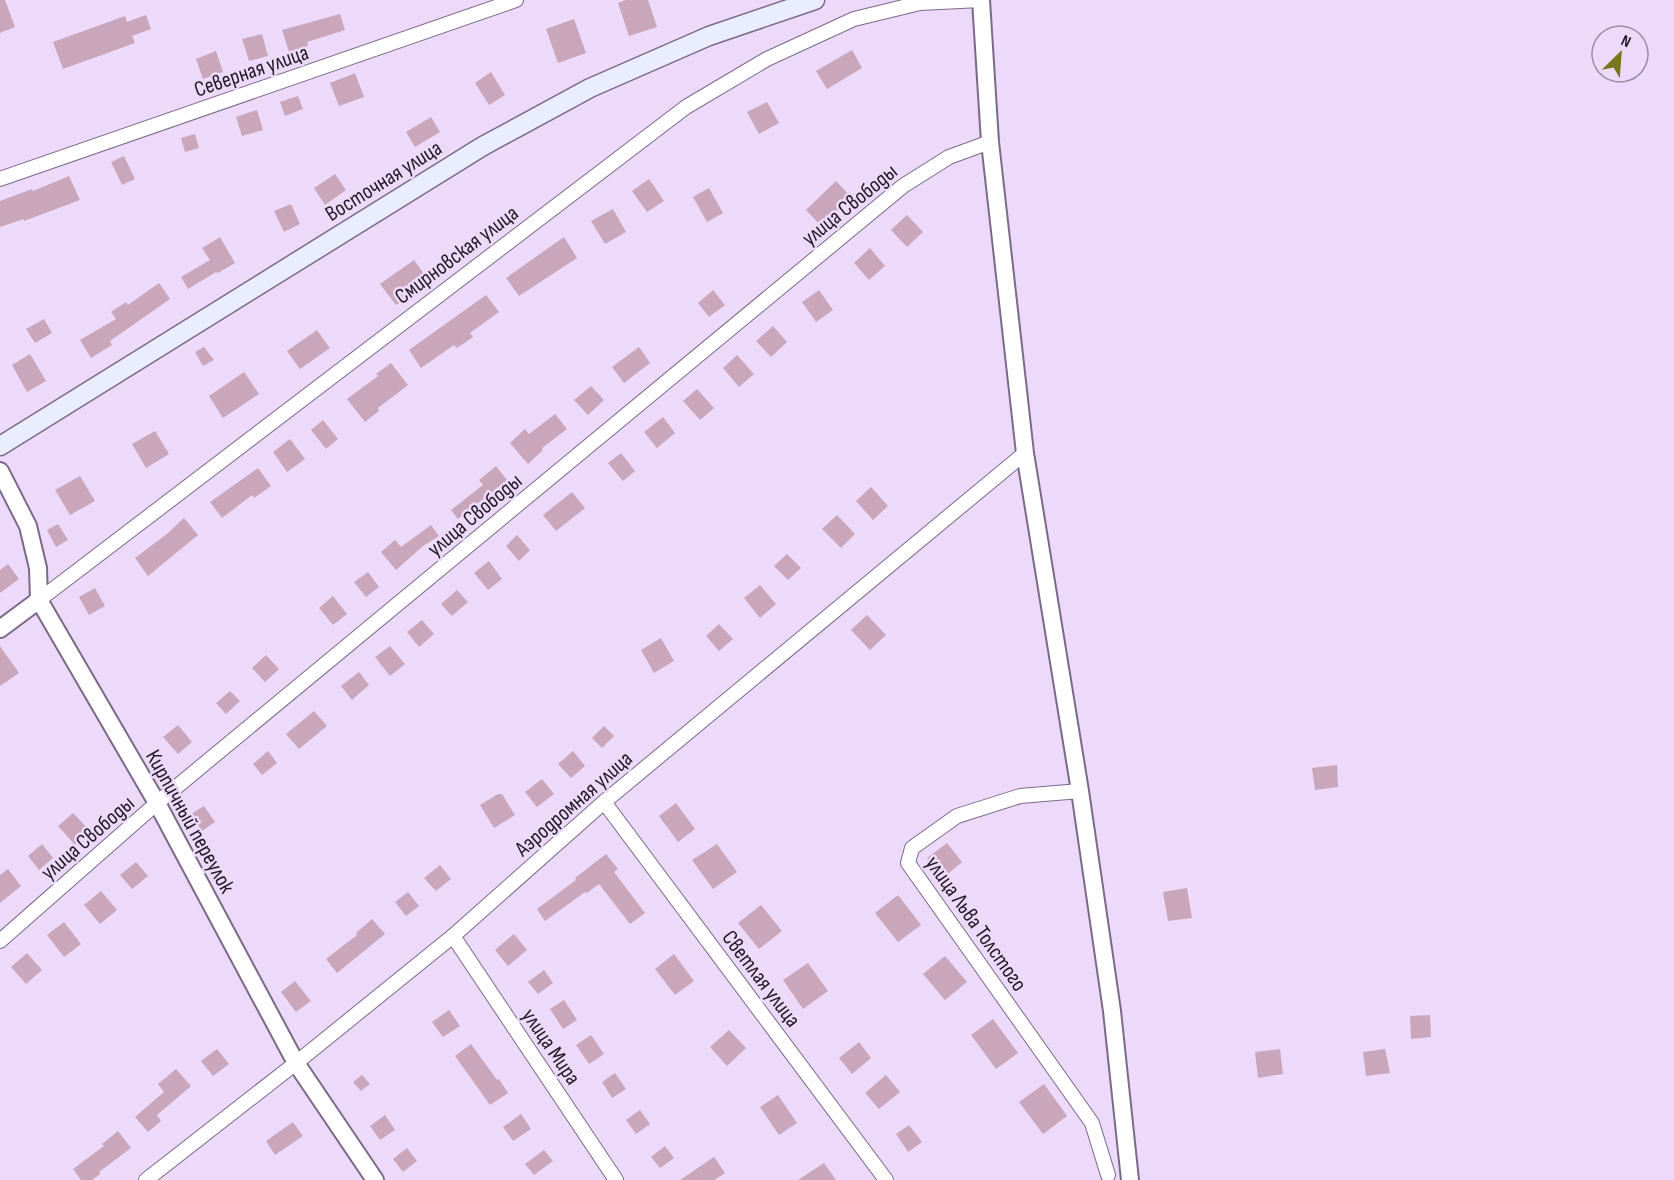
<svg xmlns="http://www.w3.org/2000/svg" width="1674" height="1180" font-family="'Sofia Sans Condensed',sans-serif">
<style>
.building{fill:#c9a6ba}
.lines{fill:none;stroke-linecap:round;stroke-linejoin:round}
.minor-casing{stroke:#7b6a87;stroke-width:16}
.tertiary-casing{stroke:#7b6a87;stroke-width:20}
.secondary-casing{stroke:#7b6a87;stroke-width:21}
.minor{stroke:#fff;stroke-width:14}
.tertiary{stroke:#fff;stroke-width:16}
.secondary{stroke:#eaecff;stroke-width:18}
.labels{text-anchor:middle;stroke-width:5;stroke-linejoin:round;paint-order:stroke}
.street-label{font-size:22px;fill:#201924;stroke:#eddafb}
</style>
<rect width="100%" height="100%" fill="#eddafb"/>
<g class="building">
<path d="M0 0H5L15 27 0 33Z"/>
<path d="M626 0H648L657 27 629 36 618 3Z"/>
<path d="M340 14 345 30 307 42 308 46 289 52 282 30Z"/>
<path d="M146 15 151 29 132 36 135 43 63 69 53 42 125 16 127 22Z"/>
<path d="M574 19 586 53 558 63 546 29Z"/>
<path d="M262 34 268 56 249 61 242 39Z"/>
<path d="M852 50 862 68 827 89 816 71Z"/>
<path d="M216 51 223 72 203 79 196 59Z"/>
<path d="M491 72 505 95 489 105 475 83Z"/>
<path d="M355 73 364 97 339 106 330 83Z"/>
<path d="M298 96 303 109 285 116 280 102Z"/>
<path d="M767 102 779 123 759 134 747 112Z"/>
<path d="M257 110 263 130 242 136 236 117Z"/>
<path d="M431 117 440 132 415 147 406 132Z"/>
<path d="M195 134 199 148 185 152 181 138Z"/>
<path d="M124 156 135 179 122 185 111 162Z"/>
<path d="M335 174 346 190 325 205 314 188Z"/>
<path d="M69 176 80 200 24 221V219L0 227V201L32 189 33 191Z"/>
<path d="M649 179 664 201 647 212 632 191Z"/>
<path d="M836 181 851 197 821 226 806 210Z"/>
<path d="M709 188 723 213 707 222 693 197Z"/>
<path d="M291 204 300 224 284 232 274 211Z"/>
<path d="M613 209 626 232 605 244 591 221Z"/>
<path d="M907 215 923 232 907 247 891 230Z"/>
<path d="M220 237 235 263 218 273 216 272 188 289 181 277 210 260 202 248Z"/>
<path d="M564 237 577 258 519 296 506 278Z"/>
<path d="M870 248 885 266 869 280 854 263Z"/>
<path d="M414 260 429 281 396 305 380 284Z"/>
<path d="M159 283 170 299 110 341 112 345 91 358 80 340 116 319 111 312 126 302 128 305Z"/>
<path d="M713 290 725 305 709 317 698 303Z"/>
<path d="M819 290 833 310 816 322 802 302Z"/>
<path d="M486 295 499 312 470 333 473 337 457 348 454 345 421 368 409 350Z"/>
<path d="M44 319 52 333 35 343 26 329Z"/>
<path d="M773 326 787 342 771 357 756 341Z"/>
<path d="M317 330 330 348 300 369 287 351Z"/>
<path d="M204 347 214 360 203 366 195 352Z"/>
<path d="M639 347 650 363 624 383 612 367Z"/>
<path d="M30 354 46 381 27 392 12 365Z"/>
<path d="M737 355 754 374 739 387 723 368Z"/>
<path d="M391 363 408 385 378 408 379 411 365 422 347 399 378 376 376 374Z"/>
<path d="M244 372 259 394 223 418 209 396Z"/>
<path d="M591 386 604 400 588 415 574 400Z"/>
<path d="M697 389 714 408 700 420 683 401Z"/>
<path d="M555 414 567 429 542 448 543 450 528 464 510 443 525 429 529 434Z"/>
<path d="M663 417 675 433 657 448 644 432Z"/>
<path d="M323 420 338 439 326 449 311 430Z"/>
<path d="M155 431 169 454 146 468 132 444Z"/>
<path d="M290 439 305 459 287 472 273 452Z"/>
<path d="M621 453 635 471 623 481 608 463Z"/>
<path d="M496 466 507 480 458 519 451 510 483 485 479 480Z"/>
<path d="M258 468 271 486 254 498 252 495 222 518 210 502Z"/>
<path d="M80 476 95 501 70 515 55 490Z"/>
<path d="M871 487 888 506 873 520 856 501Z"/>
<path d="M572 492 585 508 556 531 543 515Z"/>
<path d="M837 515 855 534 841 548 822 529Z"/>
<path d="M184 518 198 535 148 576 135 558 168 533Z"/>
<path d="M58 524 68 540 56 547 47 530Z"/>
<path d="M431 525 439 536 423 546 396 570 381 552 395 540 401 547Z"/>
<path d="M517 535 530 550 519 561 506 546Z"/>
<path d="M787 554 801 568 788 580 774 566Z"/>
<path d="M489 561 502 579 488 590 474 573Z"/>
<path d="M8 564 19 579 0 593V570Z"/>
<path d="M368 572 379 587 366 597 354 582Z"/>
<path d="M760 585 776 604 760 618 744 598Z"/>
<path d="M95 588 105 606 89 615 79 597Z"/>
<path d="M457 590 468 602 452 616 441 604Z"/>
<path d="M333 596 347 614 333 625 319 608Z"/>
<path d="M867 615 886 635 870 650 851 630Z"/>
<path d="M422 620 434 634 419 647 407 632Z"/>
<path d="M719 624 733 639 719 651 706 636Z"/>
<path d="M661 638 674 661 654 673 641 650Z"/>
<path d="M0 646 19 673 0 686Z"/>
<path d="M390 646 405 664 390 676 375 657Z"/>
<path d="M266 655 279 669 265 682 252 668Z"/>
<path d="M359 672 369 685 352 700 341 686Z"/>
<path d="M230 691 240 701 226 714 216 703Z"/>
<path d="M314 711 327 726 299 749 286 734Z"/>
<path d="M178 725 192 742 178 754 163 737Z"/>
<path d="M604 726 614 736 602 748 592 738Z"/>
<path d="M268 751 277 763 262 775 253 764Z"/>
<path d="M573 751 585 766 571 778 558 764Z"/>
<path d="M1337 765 1338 787 1315 790 1312 768Z"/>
<path d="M542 779 554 794 537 807 525 792Z"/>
<path d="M498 794H502L515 815 494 828 480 805Z"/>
<path d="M676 803 695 829 678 842 659 816Z"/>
<path d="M204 806 215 822 202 831 191 814Z"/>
<path d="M73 813 90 831 75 845 58 826Z"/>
<path d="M947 843 962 862 943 878 927 858Z"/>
<path d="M42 844 53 858 39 870 28 856Z"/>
<path d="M717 844 737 872 713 889 692 860Z"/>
<path d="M606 854 618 869 614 872 645 913 630 924 599 884 587 893 585 892 545 921 537 909 576 880 575 878Z"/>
<path d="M136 862 148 876 132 889 120 875Z"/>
<path d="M440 865 451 879 436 891 424 878Z"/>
<path d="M8 869 21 886 0 903V875Z"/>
<path d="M1187 888 1192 918 1168 921 1163 892Z"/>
<path d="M101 891 117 910 100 924 84 905Z"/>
<path d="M408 892 419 906 406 916 395 902Z"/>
<path d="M898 895 921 925 898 942 875 913Z"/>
<path d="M761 905 782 931 759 949 738 923Z"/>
<path d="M372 919 385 934 337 973 326 959 357 935 356 933Z"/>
<path d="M64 922 81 944 64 957 47 935Z"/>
<path d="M514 934 527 950 508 966 495 950Z"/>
<path d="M27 953 42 970 26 984 11 967Z"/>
<path d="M674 954 694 981 675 995 655 969Z"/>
<path d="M945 956 967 982 945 1000 923 974Z"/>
<path d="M808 963 828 991 803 1009 783 980Z"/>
<path d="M544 970 553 983 538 994 528 982Z"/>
<path d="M295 981 311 1001 296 1012 281 992Z"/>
<path d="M564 1000 577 1020 563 1029 550 1009Z"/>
<path d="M449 1010 460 1026 443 1037 432 1022Z"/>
<path d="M1430 1015 1431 1037 1411 1039 1410 1016Z"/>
<path d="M993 1019 1018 1053 996 1069 971 1035Z"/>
<path d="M729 1030 746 1048 727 1066 710 1047Z"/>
<path d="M591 1035 604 1054 589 1064 576 1045Z"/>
<path d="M859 1042 871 1058 852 1074 839 1058Z"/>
<path d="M471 1044 497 1080 499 1079 508 1093 490 1105 455 1056Z"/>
<path d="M217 1049 229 1064 213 1076 201 1061Z"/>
<path d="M1280 1049 1283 1074 1258 1078 1255 1052Z"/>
<path d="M1385 1049 1390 1073 1366 1076 1363 1052Z"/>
<path d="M176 1069 191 1086 157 1115 161 1121 148 1132 135 1117 164 1092 158 1084Z"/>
<path d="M615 1073 626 1089 612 1098 602 1082Z"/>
<path d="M362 1075 370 1084 361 1091 353 1082Z"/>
<path d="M886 1075 900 1092 879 1109 865 1093Z"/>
<path d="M1044 1084 1067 1116 1043 1134 1019 1102Z"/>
<path d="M778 1095 797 1123 779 1135 760 1107Z"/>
<path d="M640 1110 650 1124 636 1134 626 1120Z"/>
<path d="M521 1114 531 1129 513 1141 503 1127Z"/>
<path d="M385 1115 395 1130 380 1140 370 1126Z"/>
<path d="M293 1122 303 1136 275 1155 266 1141Z"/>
<path d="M909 1125 922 1142 908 1152 896 1134Z"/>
<path d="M118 1131 131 1148 99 1172 100 1174 92 1180H81L73 1169 104 1146 102 1144Z"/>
<path d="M665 1146 674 1158 660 1168 651 1157Z"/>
<path d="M407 1148 417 1161 403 1172 393 1159Z"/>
<path d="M544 1150 553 1161 534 1175 525 1164Z"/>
<path d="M714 1157 725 1173 714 1180H680Z"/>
<path d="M824 1163 836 1180H798Z"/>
</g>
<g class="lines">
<defs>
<g id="minor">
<path d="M0 179 516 0"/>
<path d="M39 600 686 107 767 59 854 19 920 3 981 0"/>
<path d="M1080 791 1020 796 957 816 912 848 908 863 1092 1123 1108 1175"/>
<path d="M604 802 886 1180"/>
<path d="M453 936 616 1180"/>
<path d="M0 941 157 803 903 186 949 157 990 142"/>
<path d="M146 1180 296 1063 453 936 604 802 1025 453"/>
</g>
<g id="tertiary">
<path d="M981 0 990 142 1025 453 1080 791 1112 1011 1130 1180"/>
<path d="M0 471 28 526 38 568 39 600 157 803 296 1063 375 1180"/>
<path d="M0 629 39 600"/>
</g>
<path id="secondary" d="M0 446 483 146 590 88 709 36 815 0"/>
</defs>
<use href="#minor" class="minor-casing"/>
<use href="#tertiary" class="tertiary-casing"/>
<use href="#secondary" class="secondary-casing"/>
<use href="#minor" class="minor"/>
<use href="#tertiary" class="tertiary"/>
<use href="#secondary" class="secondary"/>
</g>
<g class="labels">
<g class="street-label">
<text transform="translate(251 70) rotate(-19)" y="8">Северная улица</text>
<text transform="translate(383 180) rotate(-32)" y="8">Восточная улица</text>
<text transform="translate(849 204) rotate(-39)" y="8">улица Свободы</text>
<text transform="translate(456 254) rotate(-37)" y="8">Смирновская улица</text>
<text transform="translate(474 514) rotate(-40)" y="8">улица Свободы</text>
<text transform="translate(573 803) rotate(-41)" y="8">Аэродромная улица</text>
<text transform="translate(191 821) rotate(61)" y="8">Кирпичный переулок</text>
<text transform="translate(87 837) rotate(-41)" y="8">улица Свободы</text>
<text transform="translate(977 923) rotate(55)" y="8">улица Льва Толстого</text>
<text transform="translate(762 978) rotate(53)" y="8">Светлая улица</text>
<text transform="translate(552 1046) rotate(56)" y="8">улица Мира</text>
</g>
</g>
<g transform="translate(1620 54) rotate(25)"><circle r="28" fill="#eddafb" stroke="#9b8da5" stroke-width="1.5"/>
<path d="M0-4.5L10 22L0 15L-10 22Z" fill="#78771d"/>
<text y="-9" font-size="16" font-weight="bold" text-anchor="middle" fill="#201924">N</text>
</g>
</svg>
